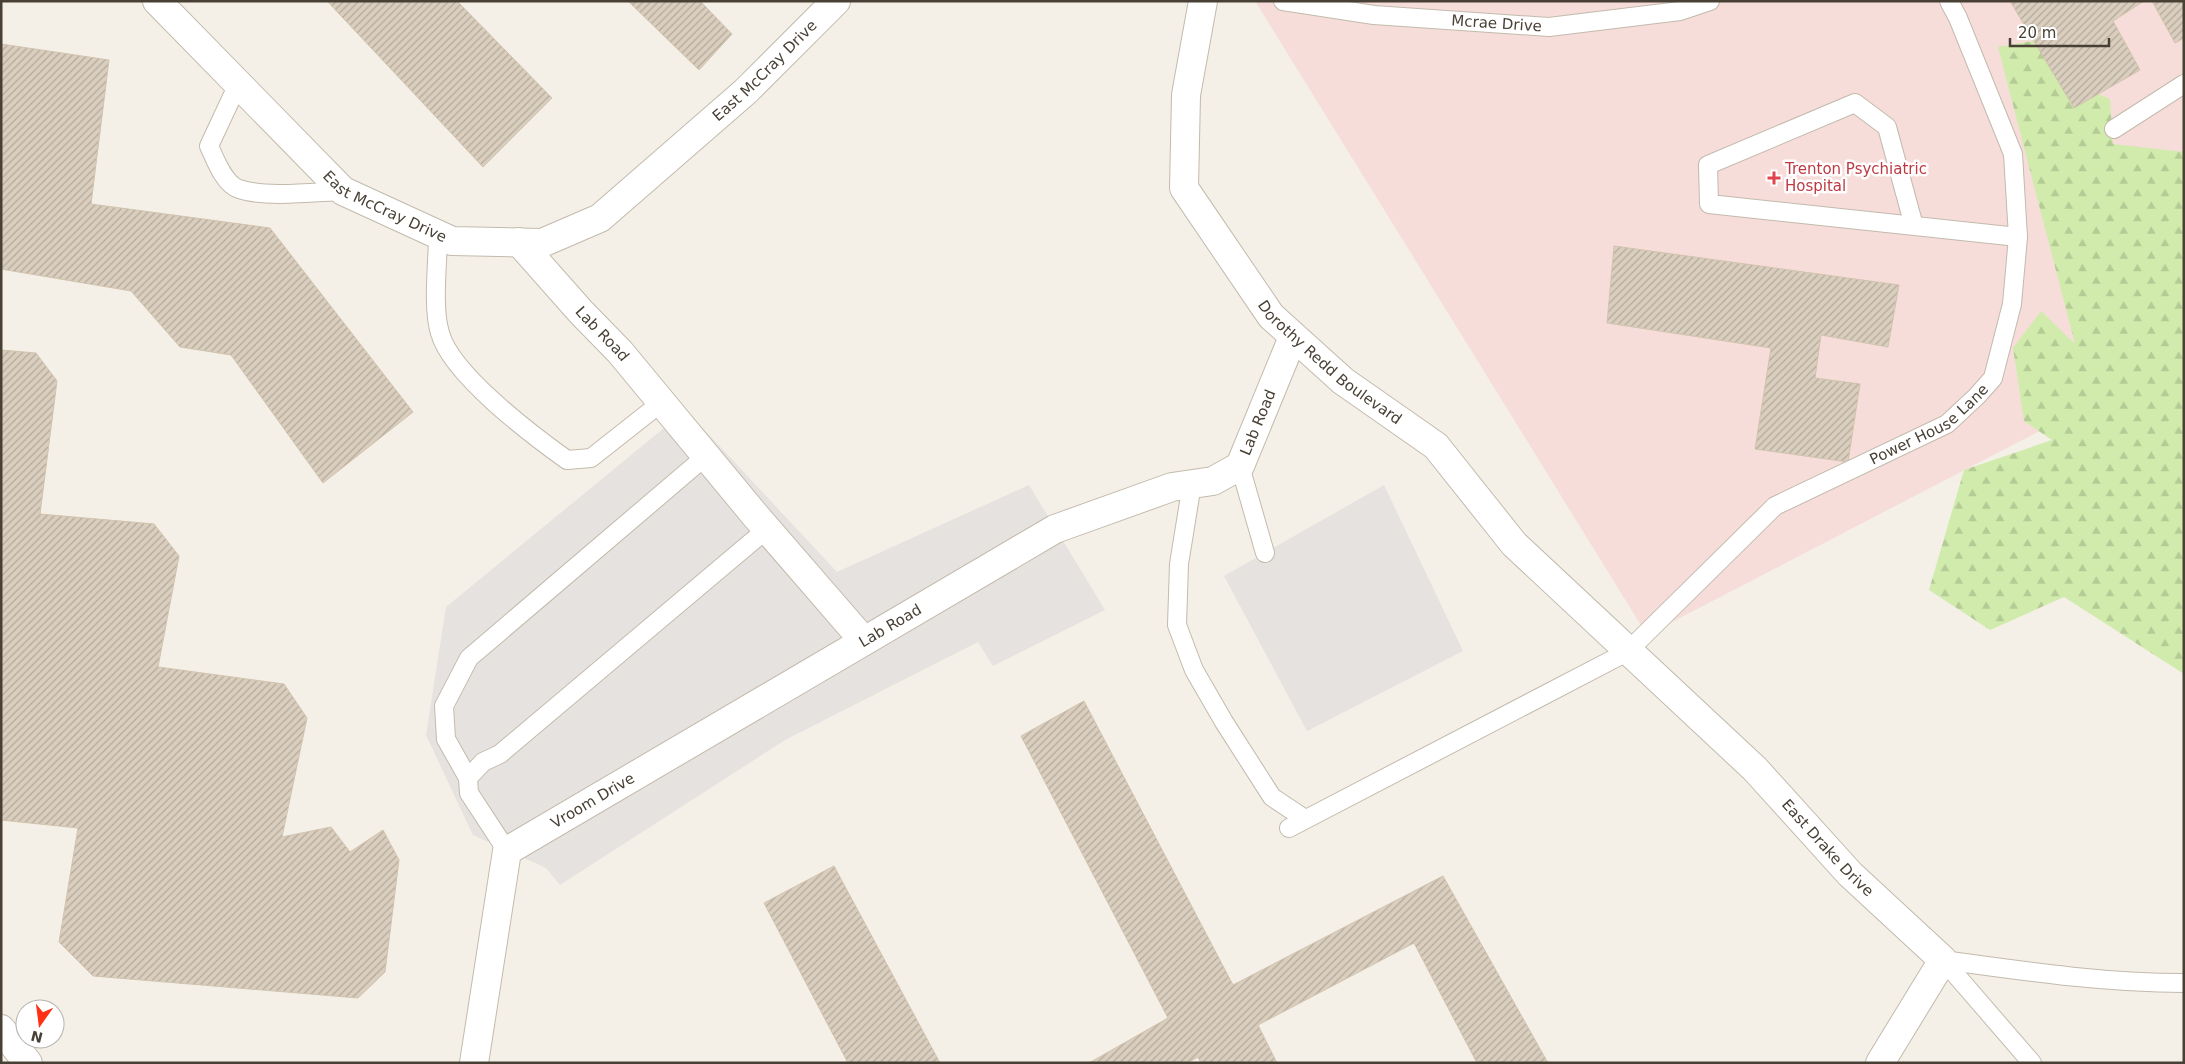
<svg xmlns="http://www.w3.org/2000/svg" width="2185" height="1064" font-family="'DejaVu Sans',sans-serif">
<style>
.medical{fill:#f6ddda}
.forest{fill:url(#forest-firs)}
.parking{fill:#e5e2df}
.building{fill:url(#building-hatch);stroke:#d2c3ae}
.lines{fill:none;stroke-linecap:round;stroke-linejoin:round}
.service-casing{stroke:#c3baac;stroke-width:20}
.minor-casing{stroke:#c3baac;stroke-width:30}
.service{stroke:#fff;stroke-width:18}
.minor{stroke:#fff;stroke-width:28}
.health-dot{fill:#e0444e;stroke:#fff;stroke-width:2}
.labels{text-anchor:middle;stroke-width:5;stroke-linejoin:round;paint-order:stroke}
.street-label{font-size:15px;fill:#484035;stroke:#fff}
.health-label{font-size:15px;fill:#be3a42;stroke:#fff;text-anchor:start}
</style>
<defs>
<pattern id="forest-firs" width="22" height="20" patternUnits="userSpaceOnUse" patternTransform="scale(1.25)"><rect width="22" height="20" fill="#d1ebad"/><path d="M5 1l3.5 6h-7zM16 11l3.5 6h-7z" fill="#b5cb95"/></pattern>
<pattern id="building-hatch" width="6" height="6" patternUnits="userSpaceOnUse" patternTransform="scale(1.25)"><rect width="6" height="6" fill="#dacebe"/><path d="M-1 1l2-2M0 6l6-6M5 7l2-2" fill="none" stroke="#b3a99b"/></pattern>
</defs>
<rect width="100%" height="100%" fill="#f4f0e7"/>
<path class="medical" d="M1255 1H2184V356L1647 635Z"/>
<path class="forest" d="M2061 36 2075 84 2110 99 2113 144 2184 152V674L2064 597 1990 630 1929 590 1964 470 2052 440 2024 421 2013 348 2041 311 2075 344 1998 47Z"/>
<g class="parking">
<path d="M686 410 837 572 1029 485 1105 610 993 666 978 642 785 740 560 885 546 868 473 835 426 735 446 607Z"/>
<path d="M1384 485 1463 651 1307 731 1224 576Z"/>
</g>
<g class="building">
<path d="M327 1H457L552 98 483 167Z"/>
<path d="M628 1H700L732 34 699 70Z"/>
<path d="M2010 1H2144L2113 21 2140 70 2074 108Z"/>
<path d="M2152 1H2184V38L2175 43Z"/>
<path d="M1 44 109 60 91 204 270 228 413 412 323 483 231 355 180 347 131 291 1 269Z"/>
<path d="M1614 246 1899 285 1888 347 1821 335 1815 378 1860 384 1848 462 1755 449 1771 348 1607 323Z"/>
<path d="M1 350 36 353 57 381 40 514 154 524 179 556 158 667 284 684 307 718 282 837 331 827 350 852 383 830 399 860 385 972 358 998 93 976 59 942 78 828 1 820Z"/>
<path d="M1084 701 1233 985 1443 876 1548 1063H1477L1414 943 1258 1025 1277 1063H1201L1198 1057 1187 1063H1089L1168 1018 1021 736Z"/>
<path d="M834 866 940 1063H848L764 903Z"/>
</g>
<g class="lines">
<defs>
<g id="service">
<path id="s1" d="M1283 1 1374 15 1549 27 1680 11 1710 1"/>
<path d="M238 84 209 146C215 159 224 184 239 189 266 198 315 192 343 191"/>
<path d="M2114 129 2184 84"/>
<path d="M1914 226 1887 127 1855 103 1708 165 1709 204 2018 237"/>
<path d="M438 235C438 262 432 307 440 333 451 374 532 435 567 460L591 458 662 402"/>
<path d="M1240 466 1265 553"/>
<path d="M1192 484 1179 564 1177 625 1194 670 1224 722 1272 797 1305 819"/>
<path d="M468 778 446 739 444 706 469 658 706 456"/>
<path id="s2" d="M1289 828 1627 652 1775 506 1947 424 1977 396 1993 378 2012 304 2018 237 2013 154 1958 18 1949 1"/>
<path d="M507 851 469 793 468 778 483 762 500 754 767 529"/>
<path d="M1943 960C2023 971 2103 983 2184 983"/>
<path d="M1943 960 2032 1063"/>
</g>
<g id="minor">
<path id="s3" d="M157 1 343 191 452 241 542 243 600 218 746 91 836 1"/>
<path id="s4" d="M1203 1 1186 95 1184 188 1271 316 1343 381 1436 446 1514 544 1755 769 1850 874 1943 960 1880 1063"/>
<path id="s5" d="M519 242 581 312 620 352 754 514 864 641"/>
<path d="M1 1029 28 1063"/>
<path id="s6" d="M474 1063 507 851 1055 529 1172 487 1213 481 1240 466 1293 337"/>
</g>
</defs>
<use href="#service" class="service-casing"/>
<use href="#minor" class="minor-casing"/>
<use href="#service" class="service"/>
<use href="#minor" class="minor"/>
</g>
<path class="health-dot" d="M1771.5 170.5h5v5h5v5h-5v5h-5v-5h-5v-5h5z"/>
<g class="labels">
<g class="street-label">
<text dy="5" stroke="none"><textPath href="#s1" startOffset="215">Mcrae Drive</textPath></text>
<text dy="5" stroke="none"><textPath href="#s3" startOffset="760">East McCray Drive</textPath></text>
<text dy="5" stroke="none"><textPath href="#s3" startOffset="310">East McCray Drive</textPath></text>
<text dy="5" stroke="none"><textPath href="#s5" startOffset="124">Lab Road</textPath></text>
<text dy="5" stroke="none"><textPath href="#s4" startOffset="418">Dorothy Redd Boulevard</textPath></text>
<text dy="5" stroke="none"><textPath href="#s6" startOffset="1094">Lab Road</textPath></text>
<text dy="5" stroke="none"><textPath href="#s2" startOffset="764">Power House Lane</textPath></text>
<text dy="5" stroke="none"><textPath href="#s6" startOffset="659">Lab Road</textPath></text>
<text dy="5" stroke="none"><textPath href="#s6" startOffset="314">Vroom Drive</textPath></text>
<text dy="5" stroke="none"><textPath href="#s4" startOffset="1116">East Drake Drive</textPath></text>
</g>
<g class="health-label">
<text x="1785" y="174">Trenton Psychiatric<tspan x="1785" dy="17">Hospital</tspan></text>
</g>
</g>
<rect width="2185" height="1064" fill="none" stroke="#484035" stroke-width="5"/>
<g transform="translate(40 1024) rotate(194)"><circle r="24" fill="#ffffff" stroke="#b6b3ae"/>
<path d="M0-4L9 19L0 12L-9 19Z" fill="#ff3013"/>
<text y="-8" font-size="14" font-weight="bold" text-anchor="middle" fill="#484035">N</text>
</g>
<path d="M2010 38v8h99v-8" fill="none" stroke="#484035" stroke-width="2.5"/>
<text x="2018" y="38" font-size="15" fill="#484035" stroke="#ffffff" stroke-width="4" paint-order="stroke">20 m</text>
</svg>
